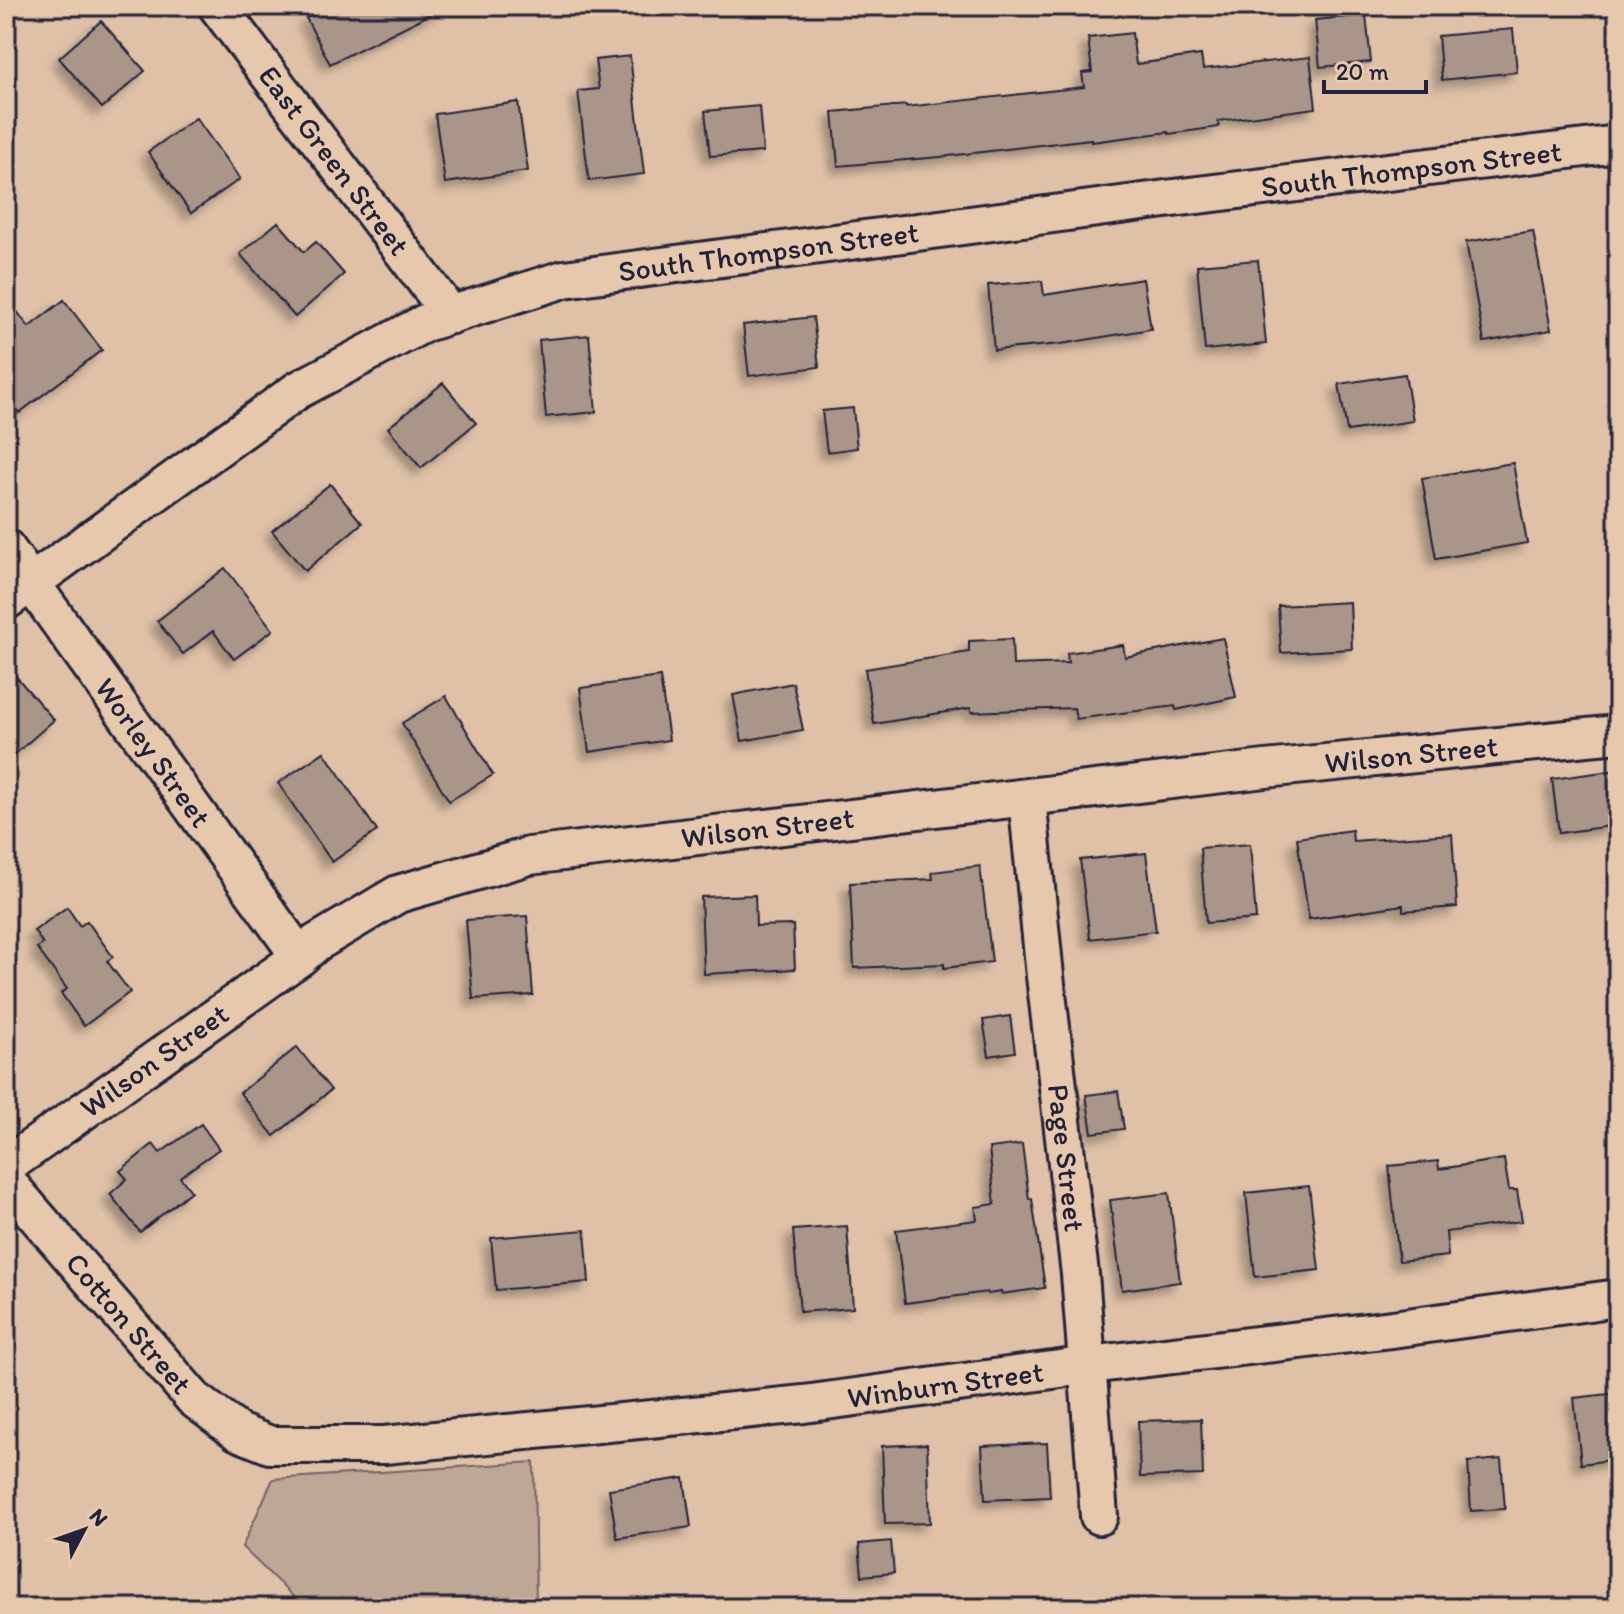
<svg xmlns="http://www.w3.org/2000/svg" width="1624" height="1614" font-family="Itim,sans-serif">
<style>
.green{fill:#bfa796;stroke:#706468;stroke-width:2}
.building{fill:#aa9589;stroke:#22223b;stroke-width:2;filter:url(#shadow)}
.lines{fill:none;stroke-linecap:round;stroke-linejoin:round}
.street-casing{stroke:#22223b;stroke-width:42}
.street{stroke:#e6c8ac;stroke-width:36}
.labels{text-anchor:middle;stroke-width:7;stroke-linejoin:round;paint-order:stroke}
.street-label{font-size:30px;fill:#22223b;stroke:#e6c8ac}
</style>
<defs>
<filter id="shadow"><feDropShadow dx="-7" dy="7" stdDeviation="4" flood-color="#0004"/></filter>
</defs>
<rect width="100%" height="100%" fill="#dec1a7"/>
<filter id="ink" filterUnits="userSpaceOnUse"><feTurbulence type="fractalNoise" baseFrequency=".0125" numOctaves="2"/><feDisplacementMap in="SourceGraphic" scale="16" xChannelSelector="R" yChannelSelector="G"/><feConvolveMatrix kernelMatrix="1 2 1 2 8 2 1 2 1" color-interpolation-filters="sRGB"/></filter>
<g filter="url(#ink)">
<path class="green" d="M534 1462 536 1608H305L242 1547 273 1479Z"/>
<g class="building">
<path d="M331 6H447L330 64 306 18Z"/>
<path d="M1366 15 1371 62 1320 67 1315 20Z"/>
<path d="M101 21 145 71 102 108 59 58Z"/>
<path d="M1513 29 1517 72 1442 80 1438 36Z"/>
<path d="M1132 33 1136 64 1201 55 1203 69 1310 57 1316 108 1218 121 1219 127 1169 134 1168 132 1091 142V139L940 157 838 166 833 112 906 105V107L1084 87 1082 73 1092 72 1088 38Z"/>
<path d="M630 56 644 174 589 181 578 91 599 89 595 60Z"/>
<path d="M518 102 528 171 445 183 435 114Z"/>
<path d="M759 106 763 152 710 156 705 111Z"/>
<path d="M196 118 240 179 191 213 148 152Z"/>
<path d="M278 222 304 252 316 242 344 274 295 317 240 254Z"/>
<path d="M1533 231 1551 330 1484 342 1466 242Z"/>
<path d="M1258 260 1266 344 1205 350 1197 265Z"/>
<path d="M1143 279 1151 329 1061 344 994 350 988 285 1042 281 1044 295Z"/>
<path d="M6 297 29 327 64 300 102 350 19 413 6 396Z"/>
<path d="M813 317 819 367 749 376 743 325Z"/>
<path d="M589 335 596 412 546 417 539 340Z"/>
<path d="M1405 374 1413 421 1347 431 1339 384Z"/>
<path d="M443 383 476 423 421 468 388 428Z"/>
<path d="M853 408 857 448 827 452 822 411Z"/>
<path d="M1513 463 1527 543 1436 559 1422 478Z"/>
<path d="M330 484 362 523 305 571 272 531Z"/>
<path d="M225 568 273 630 234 659 213 631 183 654 157 621Z"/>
<path d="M1350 602 1352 649 1281 653 1278 606Z"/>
<path d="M1223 638 1236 697 1176 710 1175 706 1076 719 1074 708 971 712V708L874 724 865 669 969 652V641L1012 639 1013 665 1068 663 1067 653 1123 645 1125 657Z"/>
<path d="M6 665 54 720 6 762Z"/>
<path d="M660 677 669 740 589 752 580 688Z"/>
<path d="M793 683 803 730 742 741 733 695Z"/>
<path d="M446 696 493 775 449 801 402 723Z"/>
<path d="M324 752 377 831 332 862 278 783Z"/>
<path d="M1618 770V825L1559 833 1552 779Z"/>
<path d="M1352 830 1353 841 1452 834 1457 907 1403 911V905L1309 919 1297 838Z"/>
<path d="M1250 844 1256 919 1206 923 1200 848Z"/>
<path d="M1146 853 1156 931 1090 939 1080 860Z"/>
<path d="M980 866 992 962 944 968V964L854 968 850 883 933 879 932 872Z"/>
<path d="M755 895 756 926 793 925 795 969 704 974 701 897Z"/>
<path d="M67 907 80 926 87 921 113 957 107 961 130 992 84 1026 61 993 67 989 37 948 43 944 34 931Z"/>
<path d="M527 916 533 995 473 999 466 920Z"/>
<path d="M1010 1016 1015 1052 989 1056 983 1020Z"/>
<path d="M297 1047 331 1090 274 1136 240 1093Z"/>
<path d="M1118 1091 1124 1129 1092 1133 1086 1095Z"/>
<path d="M201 1124 219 1149 180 1177 191 1191 140 1232 110 1194 127 1179 120 1171 153 1144 160 1153Z"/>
<path d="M1022 1144 1029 1199H1032L1045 1288 1001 1294V1292L988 1294 987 1292 905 1303 896 1230 977 1220 975 1207 995 1204 989 1148Z"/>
<path d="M1504 1159 1509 1190H1517L1522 1221 1446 1232 1448 1256 1399 1261 1389 1166 1438 1161 1439 1169Z"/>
<path d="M1309 1186 1319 1270 1255 1277 1246 1193Z"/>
<path d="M1169 1193 1180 1282 1122 1290 1110 1200Z"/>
<path d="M847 1226 853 1308 800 1312 793 1230Z"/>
<path d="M585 1230 589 1282 496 1290 491 1238Z"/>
<path d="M1618 1393V1459L1581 1464 1574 1398Z"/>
<path d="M1201 1419 1203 1475 1140 1477 1138 1421Z"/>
<path d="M1047 1443 1050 1497 985 1500 982 1446Z"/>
<path d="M927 1444 930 1523 885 1524 882 1446Z"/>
<path d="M1501 1459 1505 1509 1471 1511 1468 1462Z"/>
<path d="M684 1478 691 1527 617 1538 609 1489Z"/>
<path d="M891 1541 894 1573 862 1576 859 1544Z"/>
</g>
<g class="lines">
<defs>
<g id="street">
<path id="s1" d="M217 6 451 315"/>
<path id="s2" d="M6 548 300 957"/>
<path id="s3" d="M6 601 298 390 425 323 564 279 1173 198 1618 144"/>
<path id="s4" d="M1027 798 1045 976 1080 1274 1099 1516"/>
<path id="s5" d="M6 1166 300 957 316 943 398 894 529 856 1265 769 1618 734"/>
<path id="s6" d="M6 1181 194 1399 238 1432 270 1445H384L804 1404 1089 1365 1392 1329 1618 1298"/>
</g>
</defs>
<use href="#street" class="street-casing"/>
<use href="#street" class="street"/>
</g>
</g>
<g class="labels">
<g class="street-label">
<text dy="10" stroke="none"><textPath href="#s1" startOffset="194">East Green Street</textPath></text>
<text dy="10" stroke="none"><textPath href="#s3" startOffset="1504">South Thompson Street</textPath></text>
<text dy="10" stroke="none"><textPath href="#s3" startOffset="856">South Thompson Street</textPath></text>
<text dy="10" stroke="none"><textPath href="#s2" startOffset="252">Worley Street</textPath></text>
<text dy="10" stroke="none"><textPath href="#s5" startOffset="1502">Wilson Street</textPath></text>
<text dy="10" stroke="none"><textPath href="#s5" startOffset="854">Wilson Street</textPath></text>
<text dy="10" stroke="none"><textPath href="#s5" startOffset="182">Wilson Street</textPath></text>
<text dy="10" stroke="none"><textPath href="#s4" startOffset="362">Page Street</textPath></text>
<text dy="10" stroke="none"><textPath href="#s6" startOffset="188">Cotton Street</textPath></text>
<text dy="10" stroke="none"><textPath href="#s6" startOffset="1056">Winburn Street</textPath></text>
</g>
</g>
<rect width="1624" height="1614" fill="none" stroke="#e6c8ac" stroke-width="32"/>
<rect x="16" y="16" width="1592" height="1582" fill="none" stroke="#22223b" stroke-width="3" filter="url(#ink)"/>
<g transform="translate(84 1530) rotate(49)" stroke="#e6c8ac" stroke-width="6" paint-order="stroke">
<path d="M0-6L14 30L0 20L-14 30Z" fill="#22223b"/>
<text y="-12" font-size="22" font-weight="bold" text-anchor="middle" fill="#22223b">N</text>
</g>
<path d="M1324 80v12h102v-12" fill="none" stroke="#22223b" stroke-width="4"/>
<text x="1336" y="80" font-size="24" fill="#22223b" stroke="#e6c8ac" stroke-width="6" paint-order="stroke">20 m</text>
</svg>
